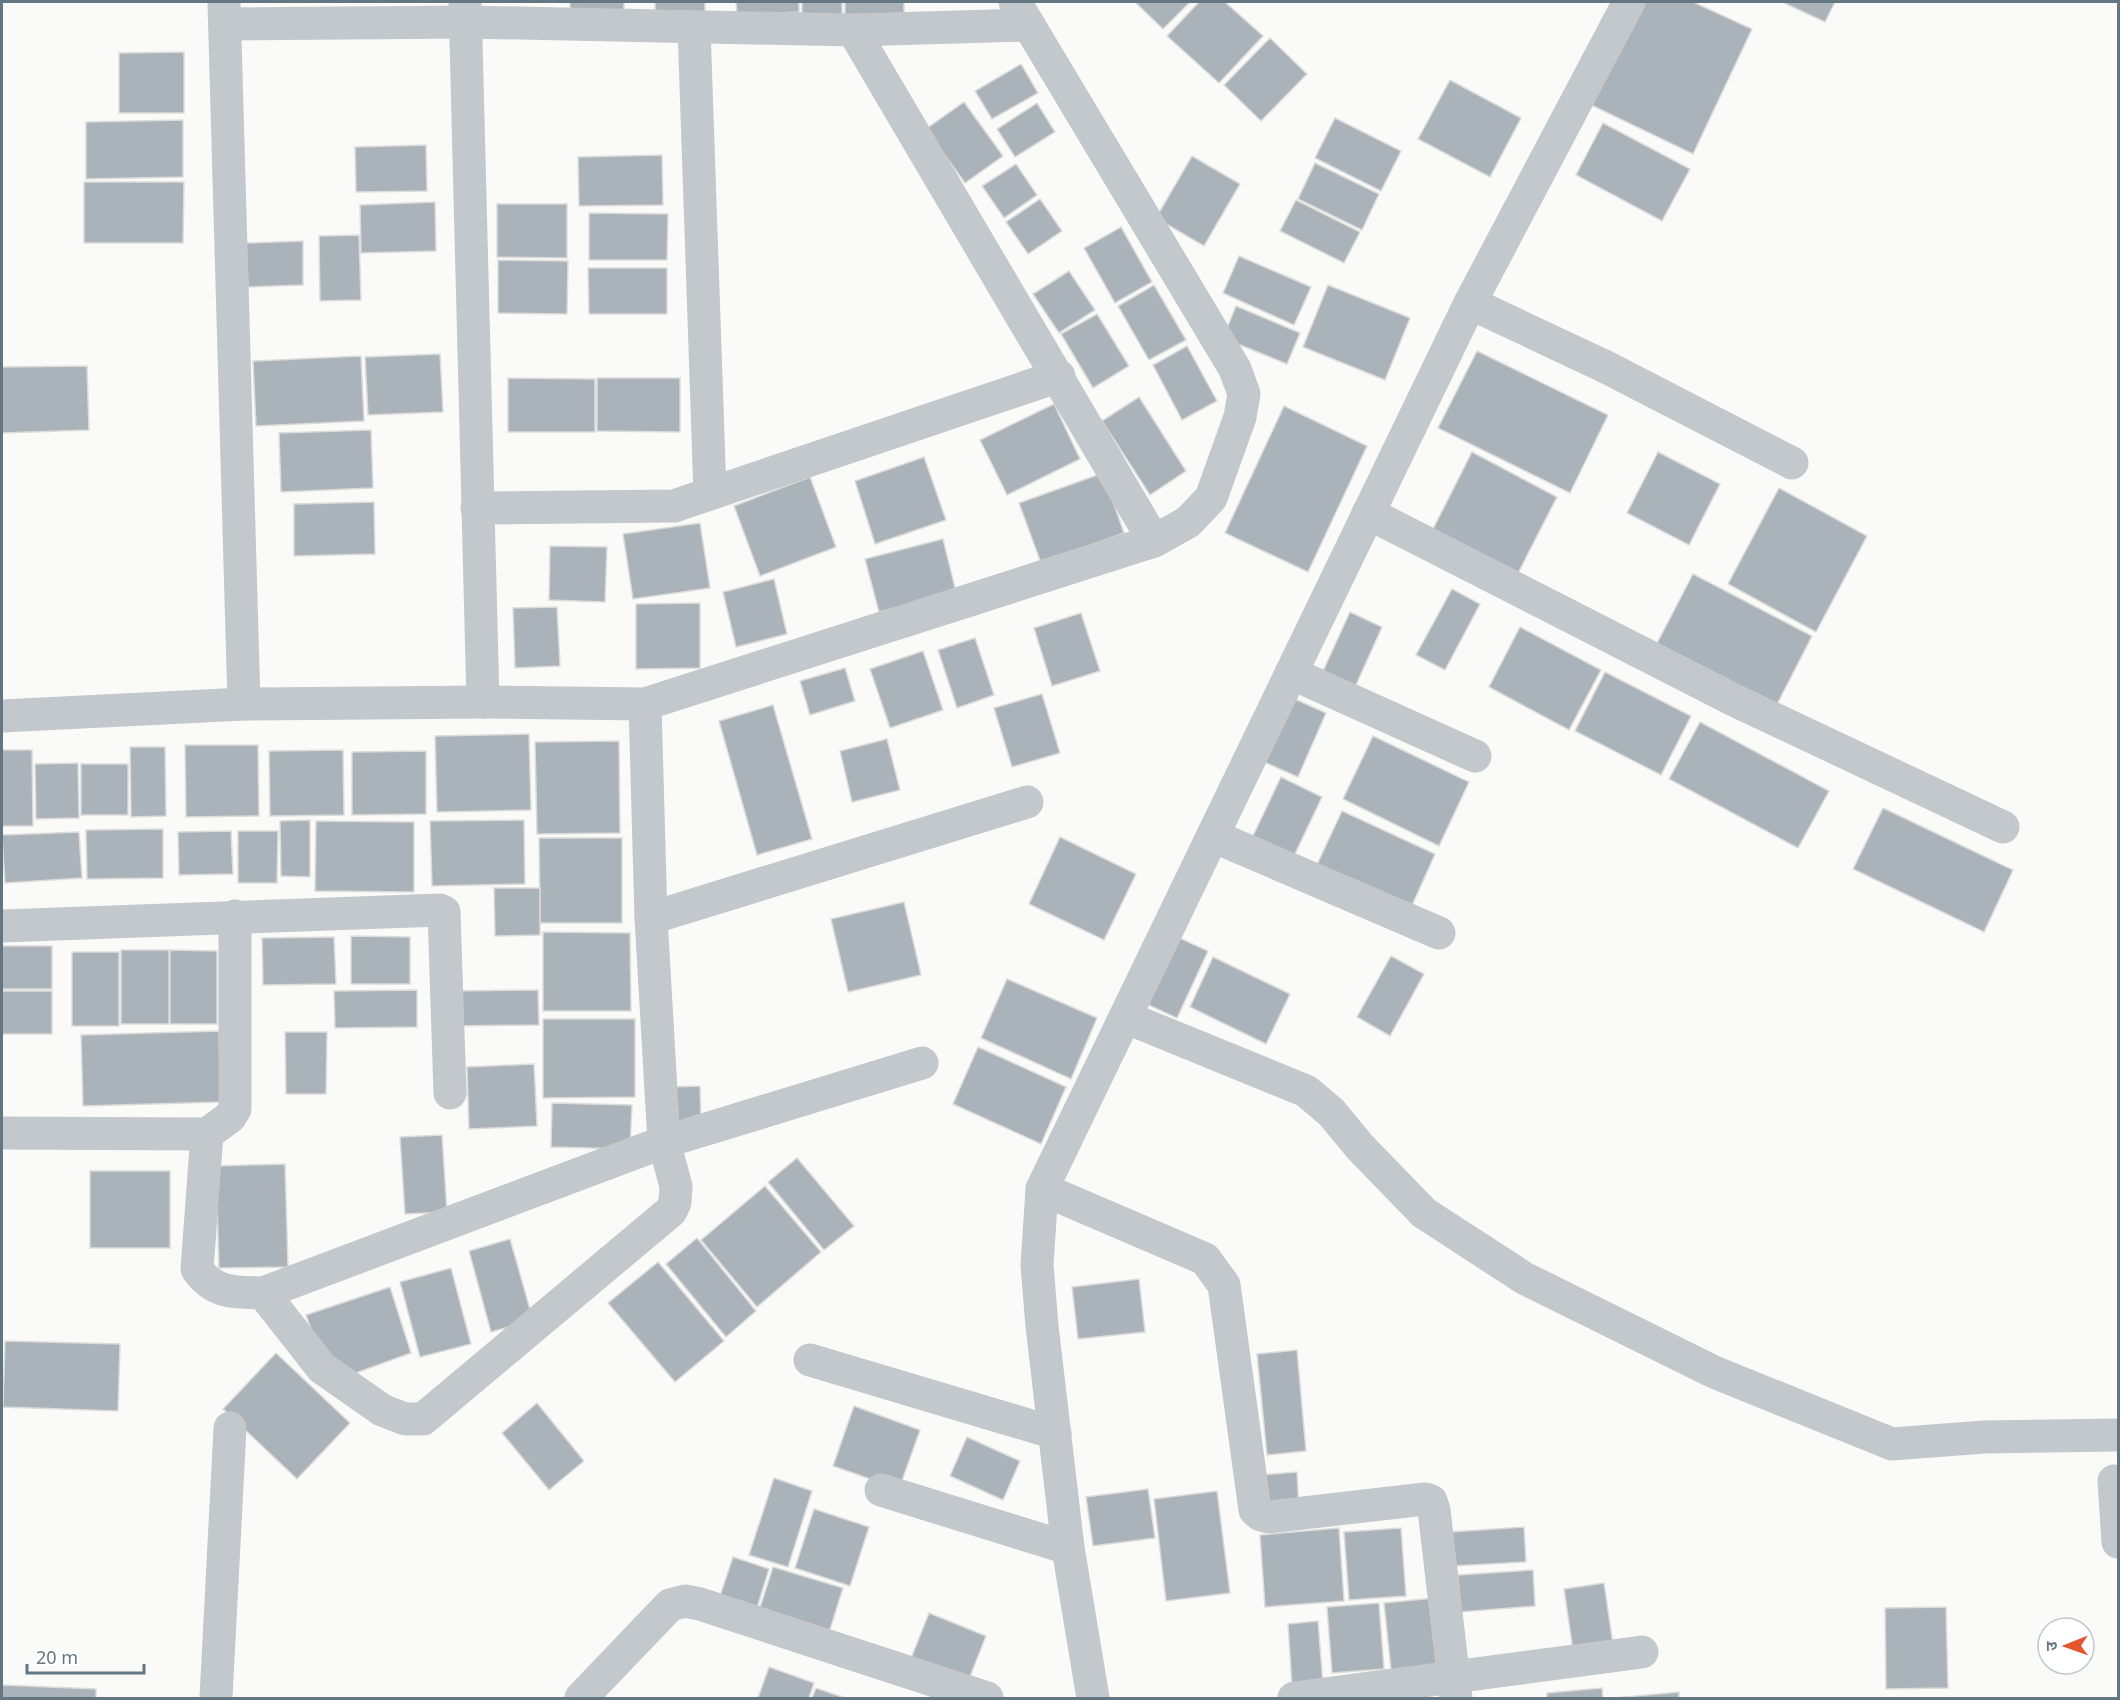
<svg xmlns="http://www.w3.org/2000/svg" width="2120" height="1700" font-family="'Noto Sans','Noto Sans Devanagari',sans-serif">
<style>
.building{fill:#aab3b9;stroke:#dcdcda;stroke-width:1.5}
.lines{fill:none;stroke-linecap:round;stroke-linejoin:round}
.street{stroke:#c3c8cc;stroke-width:33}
</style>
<rect width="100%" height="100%" fill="#fafaf8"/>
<g class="building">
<path d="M570 2H624V15L570 16Z"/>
<path d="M655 2H705V16L655 15Z"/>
<path d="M736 2H799V12L737 15Z"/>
<rect x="802" y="2" width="40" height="13"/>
<rect x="845" y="2" width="59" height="16"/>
<path d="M1135 2H1190L1163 29Z"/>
<path d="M1199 2H1225L1263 36 1219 83 1167 36Z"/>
<path d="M1638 2H1693L1752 29 1693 154 1589 104Z"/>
<path d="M1782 2H1835L1825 22Z"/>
<path d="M1270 38 1307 74 1261 121 1224 85Z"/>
<path d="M184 52V113H119V53Z"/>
<path d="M1021 64 1038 93 992 119 975 91Z"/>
<path d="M1450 80 1521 118 1490 177 1418 139Z"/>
<path d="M964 102 1003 156 965 183 926 129Z"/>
<path d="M1037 103 1055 132 1015 157 997 129Z"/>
<path d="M1335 118 1401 151 1381 191 1315 158Z"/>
<path d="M183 120V177L86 179V122Z"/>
<path d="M1603 123 1690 169 1662 221 1576 175Z"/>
<path d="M426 145 427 191 356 192 355 147Z"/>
<path d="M662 155 663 205 579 206 578 157Z"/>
<path d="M1192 156 1240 184 1204 246 1156 218Z"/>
<path d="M1315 163 1379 194 1362 230 1298 199Z"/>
<path d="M1016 164 1037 195 1004 218 982 186Z"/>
<path d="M84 182H184L183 243H84Z"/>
<path d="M1040 199 1062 231 1028 254 1006 222Z"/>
<path d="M1296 200 1360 232 1344 263 1280 231Z"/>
<path d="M435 202 436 251 361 253 360 205Z"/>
<path d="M497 204H567V258L497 257Z"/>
<path d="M589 213 668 214 667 260H589Z"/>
<path d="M1121 227 1152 282 1115 303 1084 248Z"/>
<path d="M359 235 361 300 320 301 319 236Z"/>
<path d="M303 241V285L248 287 246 243Z"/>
<path d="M1239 256 1311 287 1294 325 1223 293Z"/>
<path d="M498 260 568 261 567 314 498 313Z"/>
<path d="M588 268H667V314H589Z"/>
<path d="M1069 271 1095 310 1059 333 1033 294Z"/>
<path d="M1154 285 1186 340 1149 360 1118 306Z"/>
<path d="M1328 285 1410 318 1385 380 1303 347Z"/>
<path d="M1236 306 1300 333 1287 364 1223 338Z"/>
<path d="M1097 314 1129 366 1093 388 1061 334Z"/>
<path d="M1187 346 1217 401 1182 420 1153 365Z"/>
<path d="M1477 351 1608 415 1570 493 1438 428Z"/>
<path d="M440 354 443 412 368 415 365 357Z"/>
<path d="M361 356 364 421 256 426 253 361Z"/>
<path d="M87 366 89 430 2 433V367Z"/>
<path d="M508 378 595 379V432H508Z"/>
<path d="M597 378H680V432L597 431Z"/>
<path d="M1139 397 1186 471 1150 495 1102 421Z"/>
<path d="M1054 404 1080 459 1007 495 980 440Z"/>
<path d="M1284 406 1367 446 1308 572 1225 533Z"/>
<path d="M371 430 373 488 281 492 279 433Z"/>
<path d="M1472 452 1557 497 1515 579 1430 535Z"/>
<path d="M1658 452 1720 484 1689 545 1627 513Z"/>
<path d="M924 457 946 520 875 544 855 481Z"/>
<path d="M1103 473 1124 533 1041 563 1019 503Z"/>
<path d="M810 477 836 547 760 576 734 506Z"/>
<path d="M1779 488 1867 536 1816 632 1728 584Z"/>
<path d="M374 502 375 554 294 556V504Z"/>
<path d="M700 523 710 588 633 599 623 534Z"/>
<path d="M943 539 956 592 879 612 865 559Z"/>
<path d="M550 546 607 547 605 602 549 600Z"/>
<path d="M1693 574 1812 636 1772 714 1653 651Z"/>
<path d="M774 579 787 634 736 647 723 592Z"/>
<path d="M1452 589 1480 604 1445 670 1416 655Z"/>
<path d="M700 603V668L636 669V604Z"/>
<path d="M557 607 560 666 515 668 513 608Z"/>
<path d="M1350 612 1382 627 1351 696 1319 680Z"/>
<path d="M1081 613 1100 671 1052 686 1034 628Z"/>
<path d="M1520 627 1601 670 1569 730 1489 687Z"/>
<path d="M975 638 994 695 957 708 938 650Z"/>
<path d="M923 651 943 710 890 728 870 669Z"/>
<path d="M845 668 855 701 810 715 800 681Z"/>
<path d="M1605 672 1691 716 1661 775 1575 731Z"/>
<path d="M1042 694 1060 753 1012 767 994 708Z"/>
<path d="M1290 697 1326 713 1298 777 1262 761Z"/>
<path d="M773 705 812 839 757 855 719 721Z"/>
<path d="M1700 722 1829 791 1798 848 1669 779Z"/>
<path d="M529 734 531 810 437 812 435 736Z"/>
<path d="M1373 736 1469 782 1439 846 1343 799Z"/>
<path d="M887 739 900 790 852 802 840 751Z"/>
<path d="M619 741 620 833 537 834 535 742Z"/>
<path d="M185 745H258L259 816 186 817Z"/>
<path d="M130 747H165L166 816 131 817Z"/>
<path d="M2 750H32L33 826H2Z"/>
<path d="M343 750 344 815 270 816 269 751Z"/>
<path d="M426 751V814L352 815V752Z"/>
<path d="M78 763 79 818 36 819 35 764Z"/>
<rect x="81" y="764" width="47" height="51"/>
<path d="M1281 777 1322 797 1292 860 1251 840Z"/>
<path d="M1883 808 2013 870 1984 932 1853 869Z"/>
<path d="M1342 811 1435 854 1409 912 1315 869Z"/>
<path d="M310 820V877L281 876 280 821Z"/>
<path d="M524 820 525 884 432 886 430 821Z"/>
<path d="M316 821 414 822V892L315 891Z"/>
<path d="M163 829V878L87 879 86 830Z"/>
<path d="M231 831 233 874 179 875 178 832Z"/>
<path d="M238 831H278L277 883H238Z"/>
<path d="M79 832 82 878 5 883 2 835Z"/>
<path d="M1060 837 1136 874 1104 940 1029 904Z"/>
<path d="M539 838H622V923H540Z"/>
<path d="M494 888H540V935L495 936Z"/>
<path d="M904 902 921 975 848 992 831 919Z"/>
<path d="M543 932 630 933 631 1011H543Z"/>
<path d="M1173 935 1208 951 1177 1018 1142 1002Z"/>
<path d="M351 936 410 937V984H351Z"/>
<path d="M334 937 336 984 263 985 262 938Z"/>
<rect x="2" y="946" width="50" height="43"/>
<rect x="121" y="950" width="48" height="74"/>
<path d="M170 950 217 951V1024H170Z"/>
<rect x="72" y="952" width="47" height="74"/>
<path d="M1391 956 1424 974 1390 1036 1357 1017Z"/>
<path d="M1213 957 1290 994 1266 1044 1190 1007Z"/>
<path d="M1007 979 1097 1018 1071 1079 981 1038Z"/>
<path d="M417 990V1027L335 1028 334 991Z"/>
<path d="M538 990 539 1025 450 1026V991Z"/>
<rect x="2" y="991" width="50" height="43"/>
<path d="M543 1019H635V1097L543 1098Z"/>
<path d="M219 1031 221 1102 83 1106 81 1035Z"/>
<path d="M285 1032H327L326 1094H286Z"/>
<path d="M978 1047 1066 1087 1041 1144 953 1104Z"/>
<path d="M534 1064 537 1126 469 1129 467 1067Z"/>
<path d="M700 1086 701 1122H671L670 1087Z"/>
<path d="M552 1103 632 1105 630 1149 551 1147Z"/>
<path d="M442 1135 447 1212 405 1214 400 1137Z"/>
<path d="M797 1158 854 1226 824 1250 768 1182Z"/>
<path d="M285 1164 288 1267 219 1268 216 1166Z"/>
<rect x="90" y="1171" width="80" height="77"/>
<path d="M765 1186 821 1252 757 1307 701 1240Z"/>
<path d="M697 1238 756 1311 726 1337 666 1264Z"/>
<path d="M510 1239 533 1320 491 1332 469 1251Z"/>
<path d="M658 1262 724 1341 675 1382 608 1303Z"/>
<path d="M451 1268 471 1344 420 1357 400 1282Z"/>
<path d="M1139 1279 1145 1332 1078 1339 1072 1287Z"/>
<path d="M390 1287 411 1353 342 1378 313 1334 306 1315Z"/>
<path d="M5 1341 120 1344 118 1411 3 1407Z"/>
<path d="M1297 1350 1306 1451 1267 1455 1257 1354Z"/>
<path d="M276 1353 350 1423 297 1479 223 1409Z"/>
<path d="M537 1403 584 1461 549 1490 502 1433Z"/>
<path d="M854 1406 920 1430 899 1489 833 1466Z"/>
<path d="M967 1437 1020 1461 1003 1500 950 1476Z"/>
<path d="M1297 1472 1299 1510 1264 1513 1261 1475Z"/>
<path d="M774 1478 812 1491 788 1567 749 1555Z"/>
<path d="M1148 1489 1155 1538 1093 1546 1086 1497Z"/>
<path d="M1217 1491 1230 1593 1166 1601 1154 1499Z"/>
<path d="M814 1509 869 1527 850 1586 795 1568Z"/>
<path d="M1524 1527 1526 1562 1452 1566 1451 1532Z"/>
<path d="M1339 1528 1344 1601 1265 1607 1260 1535Z"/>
<path d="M1401 1528 1406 1596 1349 1600 1344 1532Z"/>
<path d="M733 1557 769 1569 755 1614 718 1602Z"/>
<path d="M773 1567 843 1588 827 1639 757 1617Z"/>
<path d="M1533 1570 1535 1606 1460 1612 1458 1575Z"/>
<path d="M1604 1583 1614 1651 1574 1657 1564 1589Z"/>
<path d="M1435 1598 1443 1673 1392 1679 1384 1603Z"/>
<path d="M1379 1603 1384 1669 1332 1673 1327 1607Z"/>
<path d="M1946 1607 1948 1688 1886 1689 1885 1608Z"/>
<path d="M929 1613 986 1636 967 1684 910 1661Z"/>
<path d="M1318 1621 1323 1684 1292 1686 1288 1624Z"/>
<path d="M769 1667 814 1683 809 1698H758Z"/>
<path d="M2 1685 96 1689V1698H2Z"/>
<path d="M816 1688 845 1698H812Z"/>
<path d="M1602 1688 1603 1698H1547V1693Z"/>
<path d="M1679 1692V1698H1614Z"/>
</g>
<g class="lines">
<g class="street">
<path d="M465 2 483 702"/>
<path d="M224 3 244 704"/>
<path d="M225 24 467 22 853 30 1029 25"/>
<path d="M694 27 710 494"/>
<path d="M853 30 1154 541 1188 522 1211 498 1240 417 1244 394 1235 369 1015 2"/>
<path d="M1470 303 1606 367 1792 463"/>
<path d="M477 508 674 506 1059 376"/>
<path d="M1368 513 1734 700 2003 827"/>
<path d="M1291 673 1475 756"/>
<path d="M2 716 244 704 483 702 645 704 1154 541"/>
<path d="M1213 836 1439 933"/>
<path d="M651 918 1027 802"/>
<path d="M2 926 440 910 444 912 450 1093"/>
<path d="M1125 1017 1306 1091 1331 1112 1360 1147 1424 1213 1524 1278 1714 1372 1892 1444 1984 1437 2118 1435"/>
<path d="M2 1133 207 1134 230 1117 235 1109V916"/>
<path d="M207 1134 197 1269C214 1294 235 1292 263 1293L664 1142 922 1063"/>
<path d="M1042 1189 1205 1259 1224 1285 1255 1510 1261 1515 1268 1517 1425 1499 1431 1501 1434 1510 1456 1698"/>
<path d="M263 1293 322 1368 382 1410 405 1419H423L671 1211 675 1202 676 1186 664 1142 651 918 645 704"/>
<path d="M810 1360 1055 1433"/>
<path d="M2114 1481 2118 1542"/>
<path d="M881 1490 1068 1548"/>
<path d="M216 1698 230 1428"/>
<path d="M581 1698 670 1605 685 1601 700 1604 987 1698"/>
<path d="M1093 1698 1068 1548 1042 1326 1037 1265 1042 1189 1470 303 1629 2"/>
<path d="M1294 1698 1642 1652"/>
</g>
</g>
<rect width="2120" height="1700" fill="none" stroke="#657683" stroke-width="6"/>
<g transform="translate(2066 1646) rotate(269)"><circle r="28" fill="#ffffff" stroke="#c1c8cd" stroke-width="1.5"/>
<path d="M0-4.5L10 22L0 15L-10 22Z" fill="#e4572e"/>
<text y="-9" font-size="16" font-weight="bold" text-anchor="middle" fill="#657683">उ</text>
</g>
<path d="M27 1664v9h117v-9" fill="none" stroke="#657683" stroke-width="3"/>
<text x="36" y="1664" font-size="18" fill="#657683" stroke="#ffffff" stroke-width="4.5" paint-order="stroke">20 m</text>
</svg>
